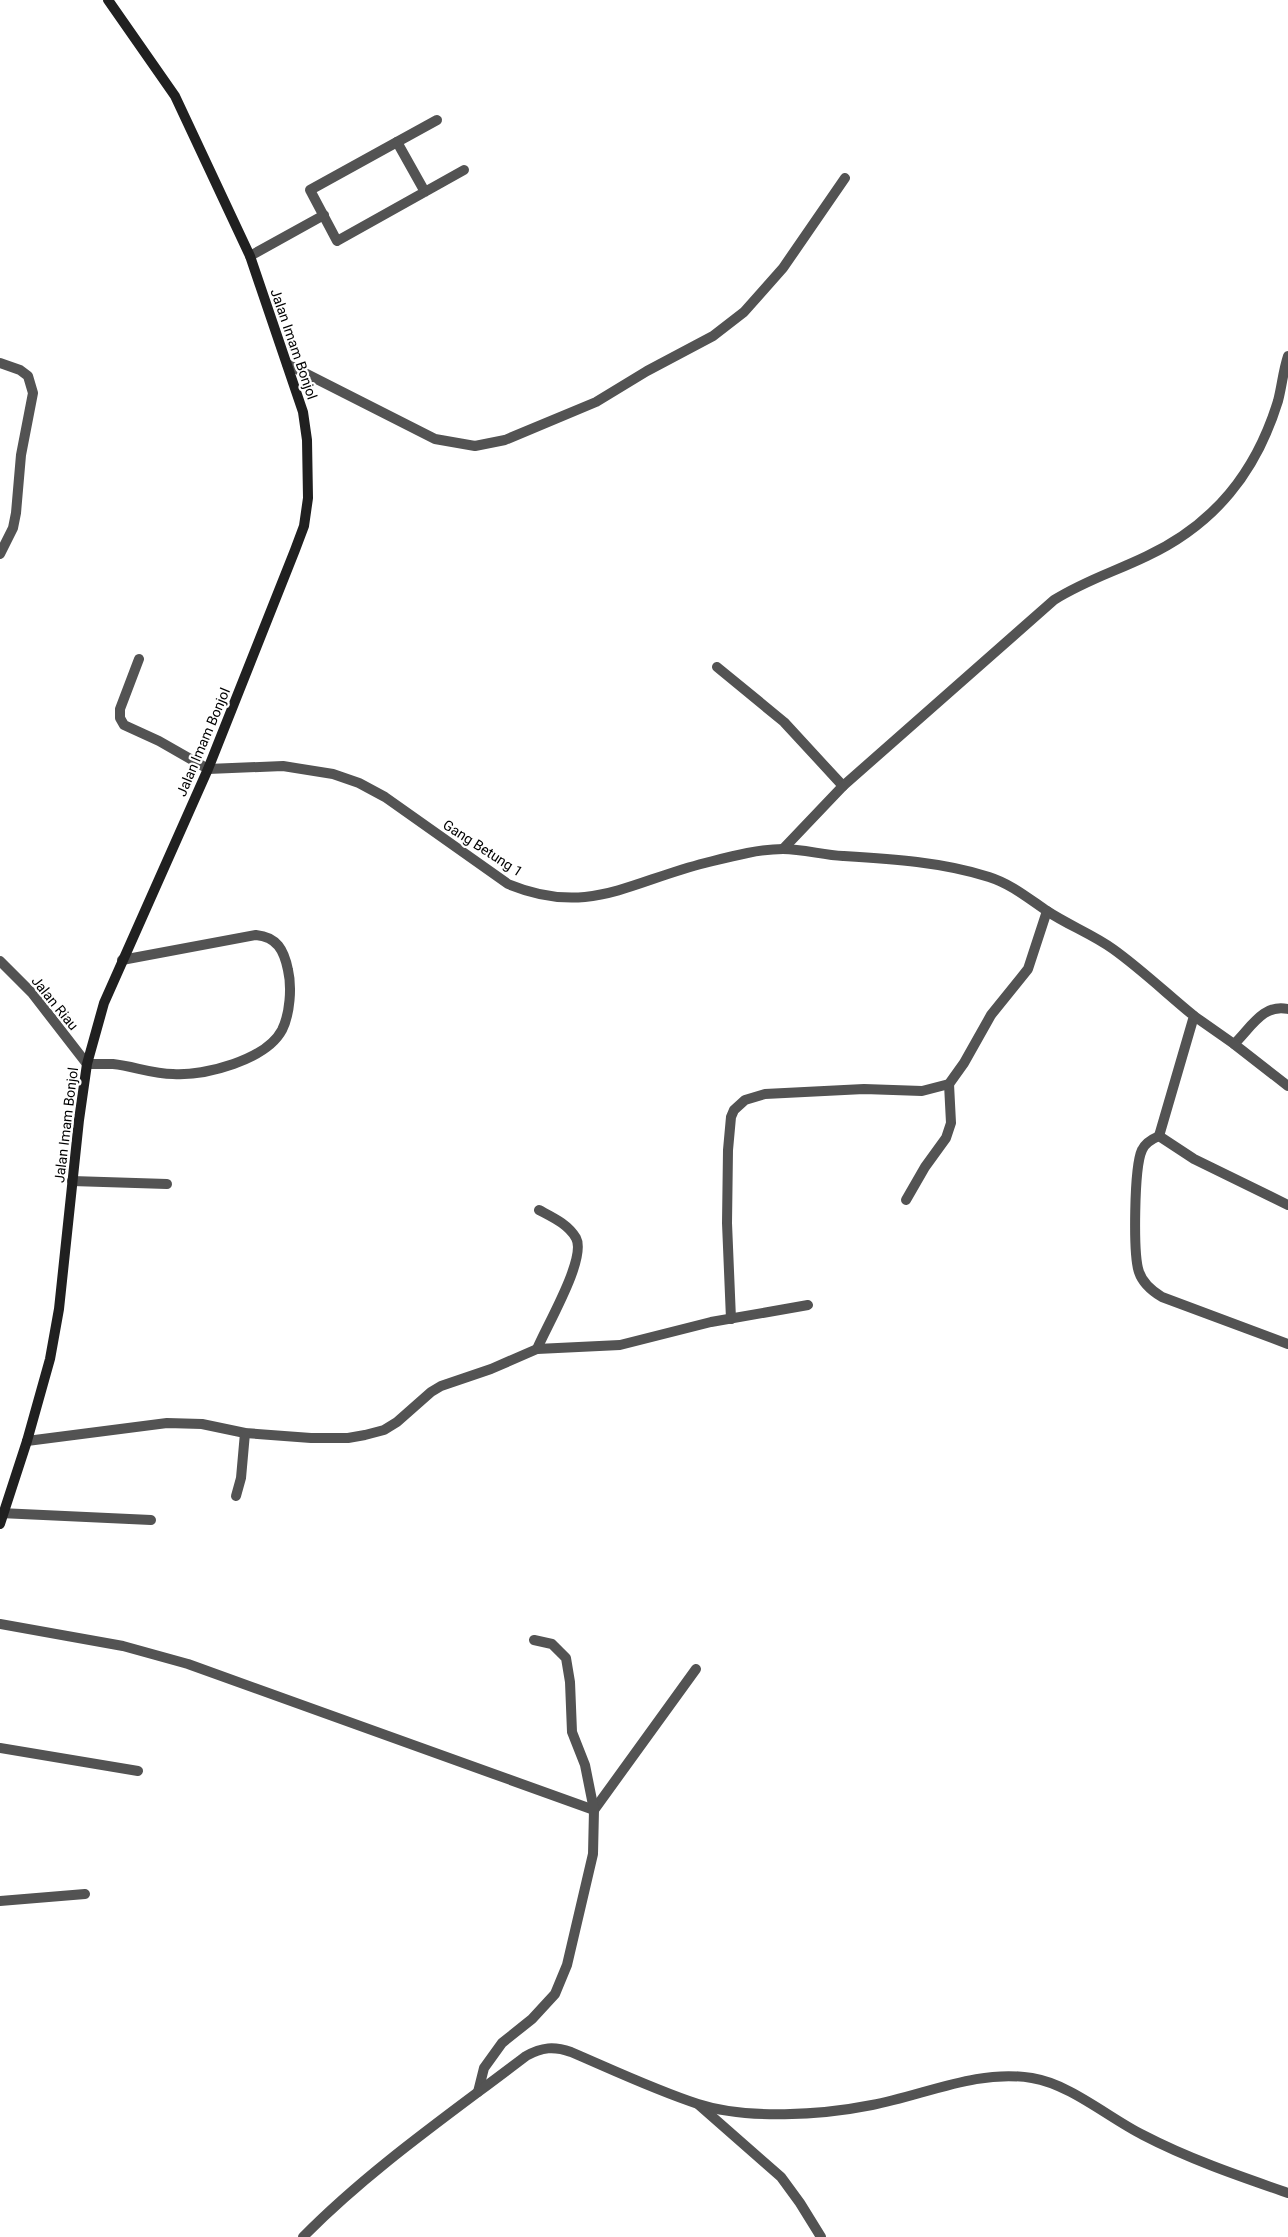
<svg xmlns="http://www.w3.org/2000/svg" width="1288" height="2237" font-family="Roboto,sans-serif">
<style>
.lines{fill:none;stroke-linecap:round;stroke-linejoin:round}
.street{stroke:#535353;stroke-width:10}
.secondary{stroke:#202020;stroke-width:10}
.labels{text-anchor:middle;stroke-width:4.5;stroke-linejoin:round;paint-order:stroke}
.street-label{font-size:14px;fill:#000;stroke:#fff}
</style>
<rect width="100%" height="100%" fill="#fff"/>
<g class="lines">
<g class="street">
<path d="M397 142 437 120"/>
<path d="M425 192 397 142 310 190 337 241 464 170"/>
<path d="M250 256 324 215"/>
<path d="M0 363 20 370 28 376 33 393 21 455 16 513 13 528 0 554"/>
<path d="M287 364 435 439 475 446 505 440 596 402 647 371 713 336 744 312 783 268 845 178"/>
<path d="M139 659 120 709V718L124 725 159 741 208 769 283 766 333 774 359 783 385 797 508 884C588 917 629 882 705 863 729 857 758 849 783 849 803 849 823 855 843 856 892 859 942 862 989 877 1011 884 1028 898 1047 911 1068 925 1092 934 1113 949 1141 969 1167 994 1194 1016L1159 1136"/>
<path d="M717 667 784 722 843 786"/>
<path d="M783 849 843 786 1054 600C1086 580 1114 572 1147 556 1215 524 1256 472 1278 401 1282 386 1283 371 1288 356"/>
<path d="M0 961 32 993 87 1064C95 1064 105 1064 113 1064 133 1066 153 1074 173 1074 205 1076 266 1060 282 1030 290 1014 292 987 288 970 284 950 277 937 256 935L122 960"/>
<path d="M1194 1016 1234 1044C1250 1029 1263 1003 1288 1009"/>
<path d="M1234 1044 1288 1086"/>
<path d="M1159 1136C1152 1139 1145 1143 1142 1150 1134 1167 1133 1255 1139 1272 1143 1284 1152 1291 1162 1297L1288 1344"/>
<path d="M1159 1136 1194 1159 1288 1205"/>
<path d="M72 1181 167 1184"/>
<path d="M906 1200 925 1167 946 1138 951 1123 949 1084"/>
<path d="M731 1319 727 1223 728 1150 731 1117 734 1110 745 1100 765 1094 864 1089 922 1091 949 1084 964 1063 991 1015 1028 969 1047 911"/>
<path d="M537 1349C547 1325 587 1258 576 1238 568 1224 552 1217 539 1210"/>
<path d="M27 1441 167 1423 202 1424 245 1433 311 1438H348L365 1435 384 1430 397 1422 431 1392 441 1386 491 1369 537 1349 620 1345 711 1322 808 1305"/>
<path d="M236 1496 241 1478 245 1433"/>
<path d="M0 1513 151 1520"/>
<path d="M0 1624 123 1646 188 1664 594 1810 696 1669"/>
<path d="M0 1748 138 1771"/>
<path d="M0 1901 85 1894"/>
<path d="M478 2092 484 2068 502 2043 532 2019 555 1994 567 1965 593 1854 594 1810 585 1765 572 1732 570 1682 566 1658 552 1644 534 1640"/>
<path d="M699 2105 781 2177 800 2203 821 2237"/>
<path d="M303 2237C370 2169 450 2114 526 2056 542 2047 554 2046 571 2052 613 2070 655 2090 698 2104 747 2120 822 2115 872 2105 925 2095 977 2069 1032 2078 1070 2084 1109 2118 1143 2135 1189 2159 1239 2176 1288 2193"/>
</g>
<path class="secondary" d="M0 1524 27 1441 50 1359 59 1309 79 1120 87 1064 104 1003 208 769 295 550 304 526 308 498 307 440 303 412 250 256 175 96 108 0"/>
</g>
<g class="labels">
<g class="street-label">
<text transform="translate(294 344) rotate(71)" y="5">Jalan Imam Bonjol</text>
<text transform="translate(203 742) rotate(-67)" y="5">Jalan Imam Bonjol</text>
<text transform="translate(483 848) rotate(33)" y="5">Gang Betung 1</text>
<text transform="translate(55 1003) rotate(51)" y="5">Jalan Riau</text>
<text transform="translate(66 1125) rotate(-83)" y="5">Jalan Imam Bonjol</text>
</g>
</g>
</svg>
